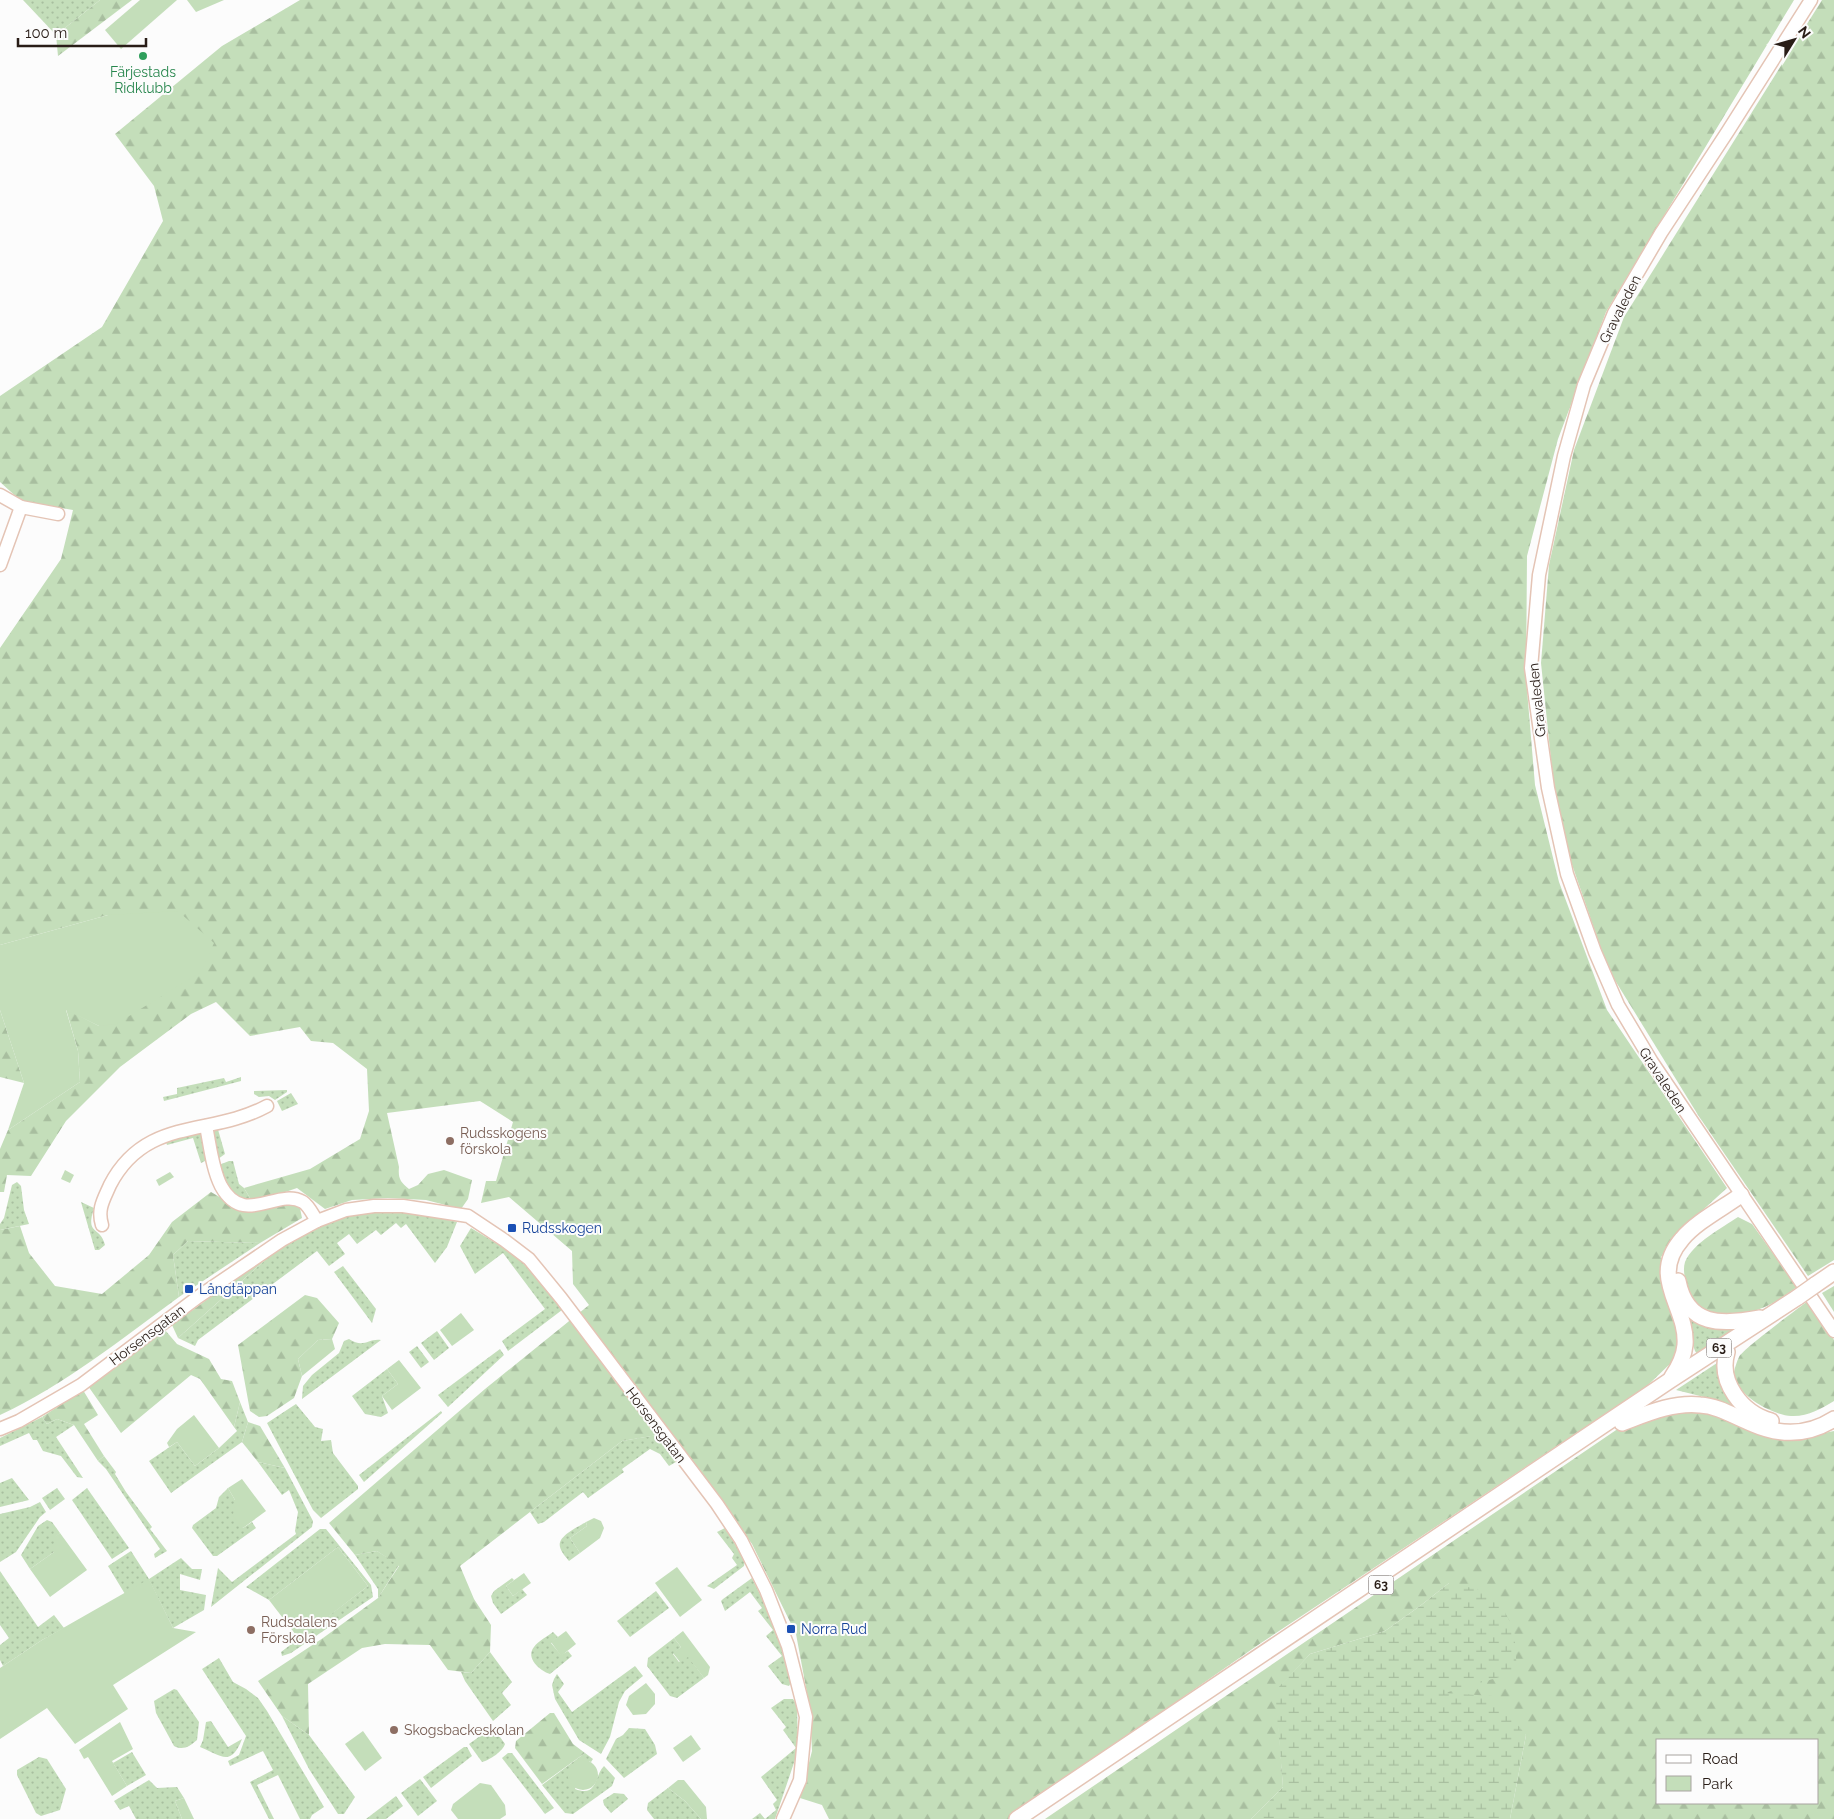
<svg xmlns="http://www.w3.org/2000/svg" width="1834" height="1819" font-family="Raleway,sans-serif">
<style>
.grass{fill:url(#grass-dots)}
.forest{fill:url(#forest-firs);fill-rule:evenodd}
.wetland{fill:url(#wetland-marsh)}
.green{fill:#c4deba}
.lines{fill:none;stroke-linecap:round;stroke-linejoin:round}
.minor-casing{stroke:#e4c4b5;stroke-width:15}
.major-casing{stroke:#e4c4b5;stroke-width:18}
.minor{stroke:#fff;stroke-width:12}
.major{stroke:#fff;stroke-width:15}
.major-bridge-casing{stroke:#e4c4b5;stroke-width:18;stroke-linecap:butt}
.major-bridge{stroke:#fff;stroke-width:15}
.leisure-dot{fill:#2e9e5b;stroke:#fcfcfc;stroke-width:2}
.education-dot{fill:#8d6e63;stroke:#fcfcfc;stroke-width:2}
.transit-dot{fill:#1a4fb4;stroke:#fcfcfc;stroke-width:2}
.labels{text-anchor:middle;stroke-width:4;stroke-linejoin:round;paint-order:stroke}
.shield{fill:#fcfcfc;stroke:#68605c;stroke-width:1}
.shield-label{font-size:12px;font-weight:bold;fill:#291d17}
.leisure-label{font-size:14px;fill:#27864d;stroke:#fcfcfc}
.street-label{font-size:14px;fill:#291d17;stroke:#fcfcfc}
.education-label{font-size:14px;fill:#785e54;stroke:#fcfcfc;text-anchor:start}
.transit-label{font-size:14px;fill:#164399;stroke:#fcfcfc;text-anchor:start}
</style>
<defs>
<pattern id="grass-dots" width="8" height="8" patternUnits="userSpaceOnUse" patternTransform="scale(1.25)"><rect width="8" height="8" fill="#c4deba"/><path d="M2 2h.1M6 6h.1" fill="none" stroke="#a8be9f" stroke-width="1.8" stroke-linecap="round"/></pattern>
<pattern id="forest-firs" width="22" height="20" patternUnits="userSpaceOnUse" patternTransform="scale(1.25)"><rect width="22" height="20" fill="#c4deba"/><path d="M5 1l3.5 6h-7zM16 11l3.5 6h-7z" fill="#a8be9f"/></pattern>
<pattern id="wetland-marsh" width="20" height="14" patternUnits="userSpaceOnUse" patternTransform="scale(1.25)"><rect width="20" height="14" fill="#c4deba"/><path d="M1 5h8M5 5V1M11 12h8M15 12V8" fill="none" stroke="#a8be9f"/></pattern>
</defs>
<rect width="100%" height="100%" fill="#fcfcfc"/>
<g class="grass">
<path d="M23 0H100L56 35Z"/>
<path d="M241 1077V1081L164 1101 163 1097 177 1094V1088L224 1078 226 1082Z"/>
<path d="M287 1090V1092L275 1100 269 1096 259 1097 254 1094V1091Z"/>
<path d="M291 1093 298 1104 282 1111 277 1101Z"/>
<path d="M217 1126 225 1154 218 1159 212 1129Z"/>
<path d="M202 1132 209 1159 201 1163 193 1138 167 1145 165 1139Z"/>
<path d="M229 1161H233L239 1184 244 1188 253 1203C229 1199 227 1186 219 1165Z"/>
<path d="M17 1182 21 1186 24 1210 29 1224 0 1230V1224L4 1218 12 1185Z"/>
<path d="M81 1202 94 1208C85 1236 100 1225 105 1245L99 1250H95Z"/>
<path d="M401 1209 444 1218 457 1222 447 1247 435 1263 406 1224 401 1228 396 1223 381 1235 376 1230 357 1244 349 1234 337 1243 345 1254 329 1266 317 1251 198 1340 195 1346 178 1338 282 1245 311 1228 341 1218 357 1213Z"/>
<path d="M471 1228 514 1254 544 1285 562 1310 508 1351 502 1341 545 1309 503 1253 475 1274 460 1246Z"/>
<path d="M188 1241 260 1243 179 1297 173 1255Z"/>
<path d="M343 1266 376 1309 372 1323 334 1272Z"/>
<path d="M1677 1298 1733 1326 1734 1330 1698 1355 1695 1351Z"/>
<path d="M437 1331 449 1348 434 1360 421 1343Z"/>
<path d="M349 1339C364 1349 368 1338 381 1340L302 1399 303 1386 312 1375 339 1353 344 1341Z"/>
<path d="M417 1346 429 1362 421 1368 409 1352Z"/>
<path d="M500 1349 504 1355 448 1407 438 1395Z"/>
<path d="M1717 1363 1720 1373 1753 1419 1704 1397 1676 1390Z"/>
<path d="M387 1369 398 1384 382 1396 388 1413 381 1417 365 1414 352 1396Z"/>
<path d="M240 1402 248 1422 242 1442 171 1493 149 1461 177 1442 195 1466 219 1448 237 1431 234 1427Z"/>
<path d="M296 1404 315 1427 323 1429 321 1441 331 1440 333 1453 358 1486V1489L321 1518 313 1510 267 1423Z"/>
<path d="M441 1411 442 1413 364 1482 359 1475Z"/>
<path d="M42 1417 47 1424 57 1419 74 1425 56 1437 83 1478 77 1477 61 1456 43 1451 37 1440H33L29 1433 0 1446V1438Z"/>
<path d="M657 1435 676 1462 669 1466 660 1454 650 1449 622 1469 624 1472 588 1498 583 1492 544 1522 538 1524 530 1512 622 1441Z"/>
<path d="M104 1456 116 1472 115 1474 126 1492 152 1527 150 1529 167 1551 155 1558 154 1554 160 1549 106 1469 98 1461Z"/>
<path d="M258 1462 285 1468 313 1521 312 1527 211 1607 218 1568 232 1582 296 1534 295 1531 298 1512 289 1490 282 1495Z"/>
<path d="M12 1478 29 1500 0 1507V1483Z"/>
<path d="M57 1488 65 1499 50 1510 42 1498Z"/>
<path d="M87 1488 129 1548 112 1559 72 1500Z"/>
<path d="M228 1488 235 1500 243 1528 252 1522 256 1528 217 1556H213L192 1528 193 1525 216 1508 219 1497Z"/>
<path d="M40 1502 46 1512 40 1517 16 1552 0 1562V1514L30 1507Z"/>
<path d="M47 1520 52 1522 60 1533 54 1538V1552L30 1569 21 1555 38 1526Z"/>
<path d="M586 1522 587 1526 570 1538 580 1553 569 1561C566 1557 561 1552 560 1547 557 1536 578 1527 586 1522Z"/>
<path d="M725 1528 745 1560 744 1566 714 1589 707 1586 737 1565 732 1558 734 1554 717 1532Z"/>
<path d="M320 1529H326L371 1585 373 1597 291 1653 282 1656 281 1652 368 1586 338 1547 269 1600 246 1587Z"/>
<path d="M131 1551 149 1579 181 1558 192 1569H202L200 1580 180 1574V1590L206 1595 204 1610 173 1628 149 1580 125 1594 108 1566Z"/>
<path d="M377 1551 399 1565 378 1598V1589L355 1555Z"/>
<path d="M0 1571 38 1627 54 1615 64 1628 42 1640 3 1666 0 1660V1645L9 1638 0 1625Z"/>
<path d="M512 1578 514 1580 506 1586 513 1596 522 1589 527 1595 501 1614 493 1603 491 1596 494 1591Z"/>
<path d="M752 1578C770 1613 781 1644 792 1681L789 1686 782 1684 768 1666 782 1656 766 1636 773 1630 758 1611 762 1608 750 1592 725 1611 721 1601 723 1599Z"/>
<path d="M656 1591 669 1608 630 1637 617 1621Z"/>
<path d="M553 1632 558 1637 551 1643 561 1655 568 1651 572 1656 550 1674C540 1671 525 1658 534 1647 538 1641 548 1636 553 1632Z"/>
<path d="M674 1638 681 1647 673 1654 679 1662 688 1656 704 1678 677 1698 670 1696 647 1666 648 1658Z"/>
<path d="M490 1652 512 1682 502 1693 511 1705 493 1721 465 1681 461 1672 471 1673Z"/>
<path d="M219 1658 233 1682 246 1689 258 1698 267 1711 324 1807 312 1815 310 1819H300L278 1775 257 1785 274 1819H269L250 1782 273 1770 263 1751 230 1766 228 1761 239 1755 246 1736 202 1669Z"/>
<path d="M635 1666 643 1676 625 1691 619 1702 610 1737 601 1754 579 1740 555 1699 552 1685 554 1679 557 1674 564 1684 558 1692 572 1712Z"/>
<path d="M174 1689 177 1690 199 1722 197 1740C190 1746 183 1751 174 1746L156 1713 154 1701Z"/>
<path d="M784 1699H793L797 1705 798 1751 775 1819H752L760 1813 765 1819 776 1810 773 1804 777 1800 761 1777 796 1748 783 1730 786 1727 771 1708Z"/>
<path d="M282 1716 309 1735 355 1797 344 1814H338L309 1769Z"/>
<path d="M211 1721 228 1747 242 1739C231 1767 222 1756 200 1747L203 1740 206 1722Z"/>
<path d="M629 1728 645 1729 655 1745 657 1754 624 1778 606 1759 616 1739 623 1735Z"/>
<path d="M490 1729 495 1730 505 1744C503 1751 490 1760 482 1762L469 1744Z"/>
<path d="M464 1747H467L472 1756 431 1788 423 1777Z"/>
<path d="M132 1752 146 1775 127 1786 113 1763Z"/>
<path d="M508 1753H512L554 1808 545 1814 502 1758Z"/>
<path d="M585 1753 593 1759 591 1762 588 1761 575 1789C598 1798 594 1776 604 1766L615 1778 612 1786 573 1814 565 1813 542 1785Z"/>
<path d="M39 1757 47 1759 66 1789 60 1810 41 1816 36 1813 17 1775V1770Z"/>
<path d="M420 1779 437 1801 418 1816 401 1793Z"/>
<path d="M149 1780 157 1788 177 1787 184 1798 175 1801 182 1819H136L129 1806 120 1810 114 1801Z"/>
<path d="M668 1788 685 1801 701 1819H654L647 1810 648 1803Z"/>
<path d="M614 1793 624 1794 628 1799 611 1813 604 1805 603 1800Z"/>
<path d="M396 1796 403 1806 386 1819H366Z"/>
</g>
<g class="forest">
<path d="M100 0H132L58 56 56 35Z"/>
<path d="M300 0H1794L1606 312 1558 439 1527 556 1526 678 1535 785 1559 882 1607 1010 1727 1188 1682 1229 1661 1257 1668 1303 1676 1322 1679 1343 1673 1361 1646 1387 1258 1645 1008 1819H829L822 1805 800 1798 812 1751 810 1709 796 1634 752 1544 670 1433 622 1441 460 1566 474 1599 491 1625 490 1652 471 1673 448 1670 430 1645 385 1644 362 1648 308 1684 309 1735 282 1716 258 1681 323 1638 378 1598 399 1566 377 1551 355 1555 329 1523 485 1389 589 1305 573 1284 572 1251 509 1197 481 1203 486 1181H496L513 1122 480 1101 387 1113 399 1167C398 1178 400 1182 409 1189L418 1185 428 1174 444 1170 472 1180 468 1199 461 1209 426 1200 388 1198 352 1200 325 1209 297 1188 253 1203 244 1188 310 1169 360 1139 369 1111 367 1069 333 1043 311 1041 300 1027 250 1036 216 1002 191 1014 120 1067 66 1121 31 1176 7 1175 4 1192H0V1149L8 1130 80 1082 78 1051 66 1009 99 1026 108 915 0 945V648L61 559 73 510 21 501 0 482V396L102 327 163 221 154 186 115 134 222 46Z"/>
<path d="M1822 0H1834V1260L1808 1276 1698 1115 1608 969 1568 853 1553 779 1541 663 1549 565 1574 450 1624 317Z"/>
<path d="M0 1010 24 1083 0 1077Z"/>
<path d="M211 1192 230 1203 298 1198 302 1218 260 1243 188 1241 173 1255 179 1297C121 1339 65 1385 0 1415V1230L20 1226 29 1253 55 1286 102 1294 149 1255 172 1222Z"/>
<path d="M1738 1217 1752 1224 1797 1287C1788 1293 1780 1300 1771 1304 1746 1317 1703 1324 1690 1292 1686 1283 1682 1272 1685 1262 1693 1243 1722 1228 1738 1217Z"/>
<path d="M282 1245 178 1338 172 1325Z"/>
<path d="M1834 1286V1312L1822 1293Z"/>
<path d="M305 1295 317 1298 339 1323 332 1339 318 1340 298 1359 302 1376 294 1398 267 1416 259 1417 250 1411 238 1345Z"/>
<path d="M1808 1301 1834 1340V1401C1821 1409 1807 1417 1791 1416 1772 1415 1733 1394 1734 1372 1735 1367 1737 1361 1739 1357 1742 1350 1797 1309 1808 1301Z"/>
<path d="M165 1330 177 1344 209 1359 221 1379 232 1381 240 1402 234 1427 200 1379 191 1375 121 1433 88 1386Z"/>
<path d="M83 1390 98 1415 84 1424 104 1456 98 1461 74 1425 57 1419 47 1424 42 1417Z"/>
<path d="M1689 1401 1748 1428 1790 1440 1834 1431V1819H1510L1526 1735 1443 1693 1449 1583 1420 1606 1385 1631 1310 1654 1276 1691 1283 1787 1251 1819H1045L1647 1409ZM1658 1740H1818V1803H1658Z"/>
<path d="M248 1422 260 1426 285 1468 258 1462 242 1442Z"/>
<path d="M550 1713H554L573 1744 585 1753 542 1784 515 1748 516 1741Z"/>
</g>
<path class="wetland" d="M1449 1583 1495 1593 1514 1630 1517 1672 1445 1693 1493 1696 1526 1735 1510 1819H1251L1283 1787 1275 1691 1310 1654 1385 1631 1420 1606Z"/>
<g class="green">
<path d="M140 0H177L121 49 105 30Z"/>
<path d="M187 0H224L196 12Z"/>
<path d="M178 911 214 943 201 972 116 1024 99 1026 66 1010 78 1051 80 1082 8 1130 24 1083 0 1010V945L108 915Z"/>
<path d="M65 1170 74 1175 70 1183 61 1179Z"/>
<path d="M170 1172 174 1177 159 1186 156 1180Z"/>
<path d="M461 1313 474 1330 452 1346 440 1330Z"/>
<path d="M332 1339 335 1349 302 1376 298 1359 318 1340Z"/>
<path d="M399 1360 421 1388 392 1410 382 1396 398 1384 387 1369Z"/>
<path d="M194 1415 219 1448 195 1466 177 1442 169 1447 167 1443 177 1429Z"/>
<path d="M242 1479 266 1511 243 1528 233 1516 235 1500 228 1488Z"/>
<path d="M594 1518 601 1521 604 1528 600 1538 580 1553 570 1538 587 1526 586 1522Z"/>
<path d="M60 1533 87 1570 50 1597 30 1569 54 1552V1537Z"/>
<path d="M338 1547 368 1586 299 1639 269 1600Z"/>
<path d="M677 1567 702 1600 680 1617 655 1583Z"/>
<path d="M524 1573 531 1583 513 1596 506 1586Z"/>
<path d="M149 1579 173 1628 196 1632 113 1685 128 1709 75 1744 47 1708 0 1739V1668L42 1640Z"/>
<path d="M566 1631 576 1644 561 1656 551 1642Z"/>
<path d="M683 1631 710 1667 708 1675 704 1678 688 1657 680 1662 673 1653 681 1647 674 1638Z"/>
<path d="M646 1683 655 1694V1704L646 1714 633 1715 626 1705 629 1696Z"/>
<path d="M120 1722 133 1749 112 1761 127 1786 112 1796 88 1757 84 1759 79 1750Z"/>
<path d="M363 1731 382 1758 365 1771 345 1744Z"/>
<path d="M691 1735 701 1749 683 1762 673 1748Z"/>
<circle cx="583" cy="1775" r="15"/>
<path d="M678 1780H684L706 1807 707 1819H701L685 1801 668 1788Z"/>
<path d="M480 1783 491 1785 505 1805 506 1815 500 1819H458L451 1810 453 1804Z"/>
<path d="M184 1798 194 1819H182L175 1801Z"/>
</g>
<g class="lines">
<defs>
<g id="minor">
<path d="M1811 0 1728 131 1661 233 1614 313 1584 385 1564 456 1539 575 1531 668 1548 788 1567 874 1595 952 1618 1005 1652 1062 1834 1331"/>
<path d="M0 495 21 507 58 514"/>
<path d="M0 565 21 507"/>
<path d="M206 1126C210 1145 212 1168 221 1186 244 1228 277 1187 303 1202 309 1206 313 1215 317 1221"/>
<path d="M102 1225C97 1209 104 1199 110 1185 146 1116 210 1137 267 1106"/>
<path d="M0 1429 19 1421 81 1385 198 1297 282 1240 317 1221 346 1210 374 1206H403L468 1216 504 1240 529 1259 561 1298 717 1504 741 1540 766 1590 788 1646 806 1717 800 1780 783 1819"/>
</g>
<g id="major">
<path d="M1678 1281C1687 1327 1722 1325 1760 1318"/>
<path d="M1815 1285 1834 1272"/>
<path d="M1727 1352C1718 1382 1742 1413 1771 1421"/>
<path d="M1672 1377C1678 1368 1684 1357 1685 1345 1688 1307 1648 1278 1682 1239 1696 1222 1723 1208 1741 1195"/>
<path d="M1622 1423C1646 1414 1673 1402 1700 1405 1719 1406 1735 1417 1753 1424 1781 1436 1809 1435 1834 1419"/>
<path d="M1017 1819 1669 1381 1798 1297"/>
</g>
</defs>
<use href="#minor" class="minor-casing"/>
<use href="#major" class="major-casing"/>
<use href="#minor" class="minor"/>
<use href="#major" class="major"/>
<defs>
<path id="major-bridge" d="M1798 1297 1815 1285"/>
</defs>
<use href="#major-bridge" class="major-bridge-casing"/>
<use href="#major-bridge" class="major-bridge"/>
</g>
<circle class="leisure-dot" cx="143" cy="56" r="5"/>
<g class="education-dot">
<circle cx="450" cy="1141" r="5"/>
<circle cx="251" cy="1630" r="5"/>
<circle cx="394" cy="1730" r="5"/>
</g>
<g class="transit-dot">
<rect x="507" y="1223" width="10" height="10" rx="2.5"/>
<rect x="184" y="1284" width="10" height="10" rx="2.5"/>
<rect x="786" y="1624" width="10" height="10" rx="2.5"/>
</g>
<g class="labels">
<g class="shield">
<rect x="1706.5" y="1338.5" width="25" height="19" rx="4"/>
<rect x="1368.5" y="1575.5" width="25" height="19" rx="4"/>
</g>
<g class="shield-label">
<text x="1719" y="1352">63</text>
<text x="1381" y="1589">63</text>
</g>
<g class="leisure-label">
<text x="143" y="77">Färjestads<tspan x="143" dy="16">Ridklubb</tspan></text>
</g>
<g class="street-label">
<text transform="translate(1620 309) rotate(-63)" y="5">Gravaleden</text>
<text transform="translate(1537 700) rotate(-96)" y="5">Gravaleden</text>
<text transform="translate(1663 1080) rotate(57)" y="5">Gravaleden</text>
<text transform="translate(147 1335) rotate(-37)" y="5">Horsensgatan</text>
<text transform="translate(656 1425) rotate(53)" y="5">Horsensgatan</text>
</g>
<g class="education-label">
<text x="460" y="1138">Rudsskogens<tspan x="460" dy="16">förskola</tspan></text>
<text x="261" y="1627">Rudsdalens<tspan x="261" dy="16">Förskola</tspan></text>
<text x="404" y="1735">Skogsbackeskolan</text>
</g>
<g class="transit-label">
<text x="522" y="1233">Rudsskogen</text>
<text x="199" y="1294">Långtäppan</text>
<text x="801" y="1634">Norra Rud</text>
</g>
</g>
<rect x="1656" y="1739" width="162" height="65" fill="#fcfcfc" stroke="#a8a3a0"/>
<rect x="1666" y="1755" width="25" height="8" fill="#ffffff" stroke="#a8a3a0"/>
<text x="1702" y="1764" font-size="15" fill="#291d17">Road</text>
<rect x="1666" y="1776" width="25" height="15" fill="#c4deba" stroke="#a8a3a0"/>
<text x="1702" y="1789" font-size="15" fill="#291d17">Park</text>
<g transform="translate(1794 40) rotate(53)" stroke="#fcfcfc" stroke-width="4" paint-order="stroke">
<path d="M0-4L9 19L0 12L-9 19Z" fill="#291d17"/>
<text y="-8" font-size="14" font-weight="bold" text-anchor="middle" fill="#291d17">N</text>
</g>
<path d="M18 38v8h128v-8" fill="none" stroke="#291d17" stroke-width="2.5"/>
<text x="25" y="38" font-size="15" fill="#291d17" stroke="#fcfcfc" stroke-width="4" paint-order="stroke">100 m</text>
</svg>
